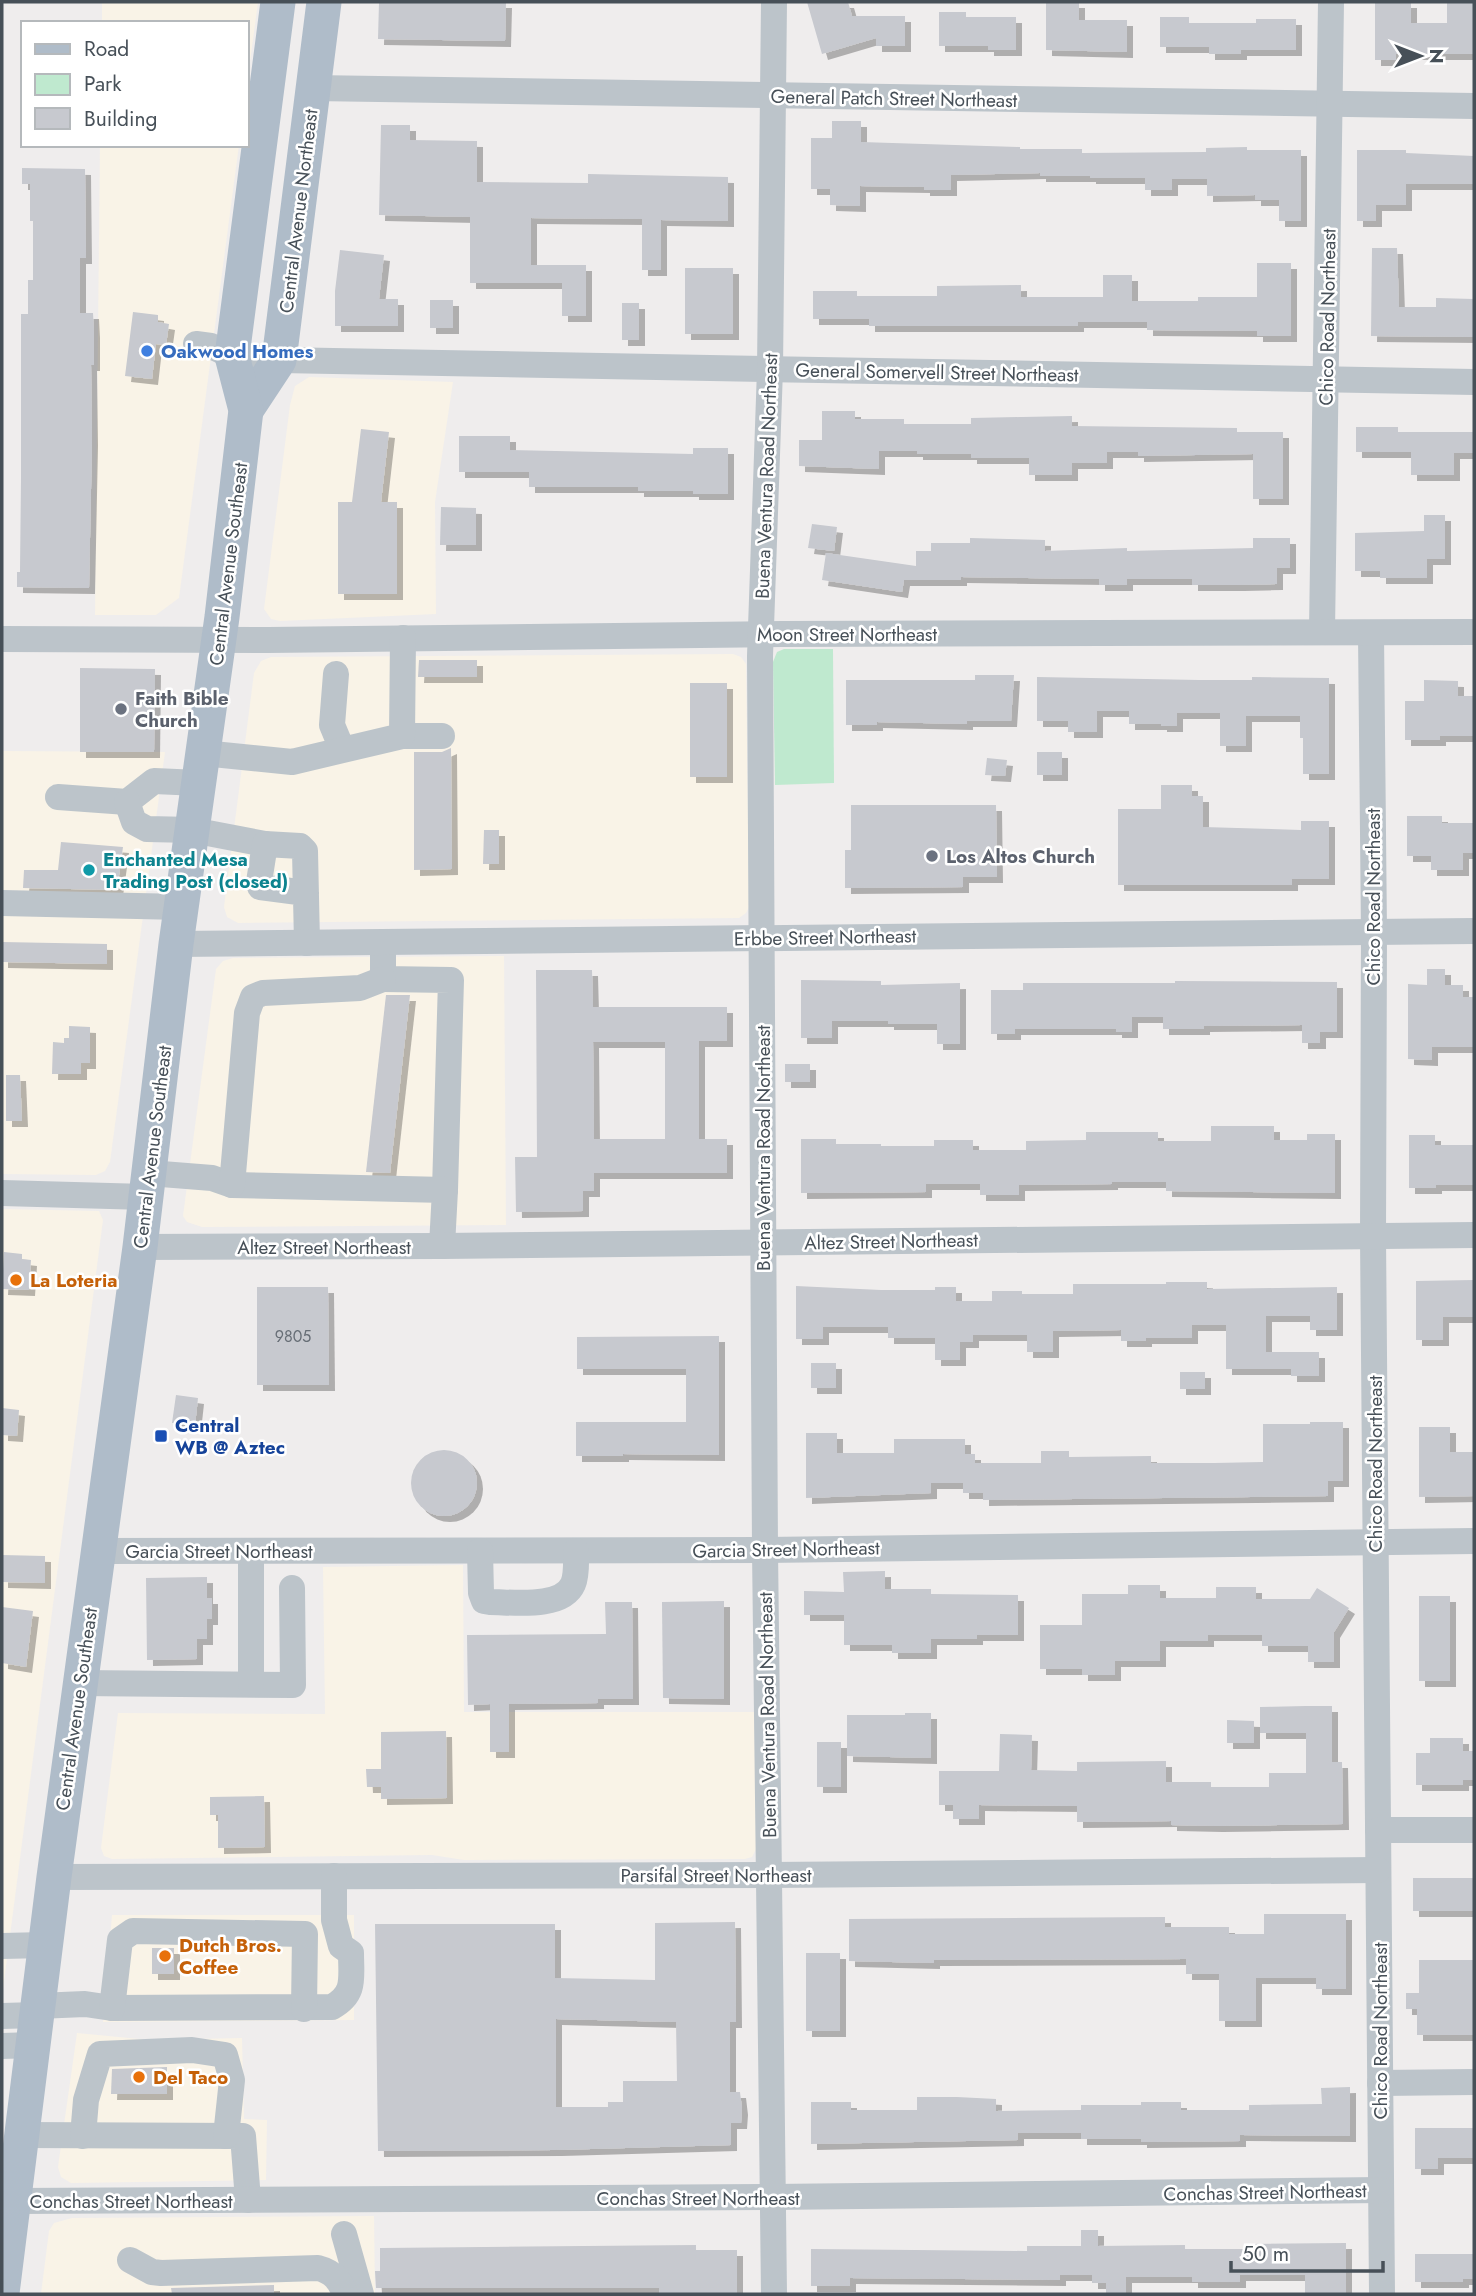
<svg xmlns="http://www.w3.org/2000/svg" width="1476" height="2296" font-family="Jost,sans-serif">
<style>
.commercial{fill:#f9f3e7}
.green{fill:#bfe9cf}
.building{fill:#c7c9cf;fill-rule:evenodd;filter:url(#shadow)}
.lines{fill:none;stroke-linecap:round;stroke-linejoin:round}
.minor{stroke:#bcc4ca;stroke-width:26}
.major{stroke:#afbcc9;stroke-width:35}
.shop-dot{fill:#3f7fe0;stroke:#fff;stroke-width:2.5}
.worship-dot{fill:#6b7280;stroke:#fff;stroke-width:2.5}
.culture-dot{fill:#0f9aa8;stroke:#fff;stroke-width:2.5}
.food-dot{fill:#e8710a;stroke:#fff;stroke-width:2.5}
.transit-dot{fill:#1a4fb4;stroke:#fff;stroke-width:2.5}
.labels{text-anchor:middle;stroke-width:5;stroke-linejoin:round;paint-order:stroke}
.number-label{font-size:16px;fill:#676e76}
.street-label{font-size:19px;fill:#475058;stroke:#fff}
.shop-label{font-size:19px;font-weight:bold;fill:#366cbe;stroke:#fff;text-anchor:start}
.worship-label{font-size:19px;font-weight:bold;fill:#5b616d;stroke:#fff;text-anchor:start}
.culture-label{font-size:19px;font-weight:bold;fill:#0d838f;stroke:#fff;text-anchor:start}
.food-label{font-size:19px;font-weight:bold;fill:#c56008;stroke:#fff;text-anchor:start}
.transit-label{font-size:19px;font-weight:bold;fill:#164399;stroke:#fff;text-anchor:start}
</style>
<defs>
<filter id="shadow"><feDropShadow dx="6" dy="6" stdDeviation="0" flood-color="#0004"/></filter>
</defs>
<rect width="100%" height="100%" fill="#efeded"/>
<g class="commercial">
<path d="M102 2H258L247 84V23H102Z"/>
<path d="M100 145H239L179 598 156 615H95Z"/>
<path d="M309 377 453 382 435 502 436 614 280 621 271 619 264 609 290 405 295 386Z"/>
<path d="M733 654 741 657 746 664 749 907 746 913 739 918 238 923 227 917 224 907 254 673 261 661 271 657Z"/>
<path d="M2 751 165 752 110 1162 105 1171 96 1175 2 1174Z"/>
<path d="M504 956 506 1225 202 1227 187 1222 183 1216 216 969 223 961 233 958Z"/>
<path d="M2 1209 99 1211 103 1220 2 1997Z"/>
<path d="M463 1565 464 1712H755L756 1849 752 1857 745 1859 464 1860 432 1855 112 1859 104 1856 101 1848 118 1713 325 1714 323 1567Z"/>
<path d="M112 1915H354V2020L103 2022Z"/>
<path d="M77 2033 150 2040 242 2038 244 2119 267 2120 266 2180 71 2183 61 2177 58 2167Z"/>
<path d="M374 2216 375 2294H41L49 2231 54 2223 72 2218Z"/>
</g>
<path class="green" d="M784 649H833L834 783 775 785 773 662 777 652Z"/>
<g class="building">
<path d="M379 2H506L505 41 378 39Z"/>
<path d="M807 2H848L852 16H905V46H876V38L822 54Z"/>
<path d="M1046 2H1079V20H1127V52L1046 50Z"/>
<path d="M1375 2H1411V23H1447V2H1474V54H1396V60H1375Z"/>
<path d="M939 12H966V17H1016V50H988V46H939Z"/>
<path d="M1160 17H1189V23H1256V19H1296V50H1241V54H1209V47H1160Z"/>
<path d="M832 121H861V142L1020 147V149H1082V153L1206 152V148L1247 147V150H1301V221H1279V200H1255V195L1207 196V179H1172V190H1145V178H1090V176H1040V173L951 175V190H924V187L860 186V206L830 205V189H811V138H832Z"/>
<path d="M381 125H410V140L477 141V182L588 183V174L728 177V221L661 220V270H642V219L531 218V265H586V316H562V283H470V217L379 215Z"/>
<path d="M1357 150H1406V153L1474 156V184H1406V205H1376V221H1357Z"/>
<path d="M22 168 85 169 86 258H80V313H93L94 332V365H91L92 440 89 588 17 587V572H20L21 478V314H28V280H33V221H30V184H22Z"/>
<path d="M1372 248H1397L1399 307H1436V298L1474 299V337L1371 336Z"/>
<path d="M340 250 384 255 379 299H398V326H335V291Z"/>
<path d="M1257 263H1291V336H1257V331L1147 330V322H1078V326H869V319H813V291H857V296H937V286L1021 285V297H1103V275H1132V301H1198V297H1257Z"/>
<rect x="685" y="268" width="48" height="66"/>
<rect x="430" y="300" width="23" height="28"/>
<rect x="622" y="303" width="17" height="37"/>
<path d="M133 312 158 315V322L169 324 166 345 156 344 152 379 125 376Z"/>
<path d="M822 411H855V419H904V424H971V418L1072 416V426L1237 428V432H1283V499H1253V454L1138 456V452H1107V463H1072V475H1029V458H971V454H917V451H879V469L799 466V440H822Z"/>
<path d="M1356 427H1398V432H1474V453H1454V475H1411V452H1356Z"/>
<path d="M361 429 389 432 381 502H397V594H338V502H352Z"/>
<path d="M459 436H510V450L693 454V448H728V494H693V491H638V487H529V472H459Z"/>
<path d="M441 507 476 508V545H440Z"/>
<path d="M1424 515H1445V559H1427V578H1380V571H1355V533L1424 531Z"/>
<path d="M812 524 837 527 834 551 808 548Z"/>
<path d="M970 538 1045 540V551L1127 548V551L1253 548V538H1290V568H1277V584L1238 585H1192V579H1127V585H1099V579L961 577V580H904L902 592 822 580 826 553 916 566V551H931V543H970Z"/>
<path d="M419 660H477V677H418Z"/>
<path d="M80 668 155 669 154 752H80Z"/>
<path d="M975 675H1014L1011 721H967V724L877 722V725H846V680H975Z"/>
<path d="M1037 677 1200 680H1252V677L1329 678V774H1303V738H1300V716H1246V746H1220V713H1177V726H1161V724H1129V711H1097V732H1068V721H1037Z"/>
<path d="M1424 680 1458 681V696H1474V736H1440V740H1405V701H1424Z"/>
<rect x="690" y="683" width="37" height="94"/>
<path d="M451 748 452 869 414 870V752H442Z"/>
<rect x="1037" y="752" width="25" height="23"/>
<path d="M987 758 1007 760 1005 776 985 775Z"/>
<path d="M1161 785H1192V796H1203V827L1301 830V821H1329V879H1292V885H1118V809H1161Z"/>
<path d="M851 805H996L997 877H963V887L845 888V850H851Z"/>
<path d="M1407 816H1442V823H1474V853H1463V870H1431V856H1407Z"/>
<path d="M484 830H499V864H483Z"/>
<path d="M61 842 123 847 117 890 23 888 24 870H58Z"/>
<path d="M2 942 107 944V964L2 962Z"/>
<path d="M1427 969H1445V985H1463V997H1474V1047H1432V1060L1408 1059V984L1427 985Z"/>
<path d="M536 970H592L593 1007H727V1041H699V1139H727V1173H594V1191H583V1211L516 1212 515 1157H537ZM593 1042H665V1139H594Z"/>
<path d="M801 980 881 981V985L960 983V1044H937V1024H888V1021H832V1038H801Z"/>
<path d="M1175 981 1337 982V1032H1320V1043H1302V1025L1204 1026V1029H1163V1017H1132V1032H1116V1029H1015V1034H991V990H1023V983H1175Z"/>
<path d="M386 995H410L390 1173 366 1172Z"/>
<path d="M69 1026 90 1027V1063H81V1074H52L53 1042 64 1043V1038H69Z"/>
<rect x="785" y="1064" width="25" height="18"/>
<path d="M6 1075H20L22 1121H6Z"/>
<path d="M1211 1126H1274V1140H1307V1134H1335V1193L1166 1191V1182H1112V1184L1019 1185V1195H980V1184H926V1192L801 1193V1139H836V1144H881V1146H934V1140H973V1150H1026V1141L1086 1140V1132H1158V1141H1211Z"/>
<path d="M1409 1135H1435V1145H1474V1185H1436V1188H1409Z"/>
<path d="M4 1252 22 1254V1259L31 1260 29 1290 2 1289Z"/>
<path d="M1474 1280V1317H1443V1340H1416V1281Z"/>
<path d="M1166 1282H1207V1289L1337 1287V1330H1310V1316H1266V1352H1319V1376H1291V1369H1226V1325H1192V1338H1146V1341H1121V1330L1053 1331V1352H1027V1335H973V1342H960V1360H935V1338H888V1327H823V1339H796V1286L881 1290H935V1287H956V1301H992V1291H1022V1294H1073V1284H1166Z"/>
<path d="M257 1287H328L329 1385H257Z"/>
<path d="M719 1336V1455L623 1454V1456H576V1422H686V1369H577V1337Z"/>
<rect x="811" y="1363" width="25" height="25"/>
<rect x="1180" y="1372" width="25" height="17"/>
<path d="M176 1395 198 1398 195 1425 172 1423Z"/>
<path d="M2 1408 19 1410 17 1436 2 1435Z"/>
<path d="M1310 1422H1343V1481H1328V1496L983 1500V1493H963V1483H931V1493L806 1498V1433H837V1453H894V1439H965V1454H975V1463H1041V1451H1069V1457L1151 1456V1463H1214L1263 1462V1424H1310Z"/>
<path d="M1419 1427H1450V1452H1474V1496L1419 1497Z"/>
<circle cx="444" cy="1483" r="33"/>
<path d="M2 1555 45 1556V1583L2 1582Z"/>
<path d="M885 1571V1589H931V1594L1018 1595V1635H977V1639H931V1653H892V1645H844V1615H804V1591L844 1592 843 1572Z"/>
<path d="M207 1577V1598H212V1619H207V1639H197V1659L147 1660 146 1578Z"/>
<path d="M1128 1585H1160V1598H1216V1587H1256V1599H1310L1317 1588 1349 1608 1334 1632V1662H1308V1646H1262V1635H1208V1641H1160V1661H1115V1675H1082V1669H1040V1625H1082V1594H1128Z"/>
<rect x="1419" y="1596" width="31" height="85"/>
<path d="M724 1601V1699L663 1698 662 1602Z"/>
<path d="M605 1602H632L633 1699H598V1703L509 1704V1752H490V1704L468 1705 467 1635 606 1634Z"/>
<path d="M2 1607 33 1611 26 1667 2 1663Z"/>
<path d="M1306 1706H1332V1762H1342L1343 1824 1217 1826 1171 1825V1821L1077 1822V1806L979 1805V1819H953V1805H939V1771H999L1000 1734 1032 1735 1031 1770 1077 1771V1762L1166 1761V1782H1211V1787H1269V1773H1306V1733H1260V1707Z"/>
<path d="M905 1713H931V1758L847 1756V1715H905Z"/>
<path d="M1227 1720 1254 1721V1743H1227Z"/>
<path d="M446 1731 447 1798 381 1799V1787H367L366 1769H381V1732Z"/>
<path d="M1430 1738H1463V1751H1474V1780H1463V1785H1416V1753H1430Z"/>
<rect x="817" y="1742" width="24" height="45"/>
<path d="M264 1796 265 1847 218 1848V1815H210V1797Z"/>
<rect x="1413" y="1878" width="61" height="33"/>
<path d="M1264 1914H1346V1989H1316V1978H1256V2021H1219V1974H1186V1959L934 1960V1963L849 1961V1919L1165 1917V1927H1229V1934H1264Z"/>
<path d="M735 1922 736 2022H730V2092H740L742 2109 741 2123H731V2145L556 2150 378 2151 375 1924H555V1978L655 1980V1923ZM556 2019 676 2022 677 2081H623V2102H608V2107H556Z"/>
<rect x="152" y="1948" width="22" height="26"/>
<rect x="806" y="1953" width="34" height="78"/>
<path d="M1419 1960H1474V2035H1417V2009H1406V1993H1419Z"/>
<path d="M167 2067V2094H111L112 2069Z"/>
<path d="M1350 2087V2136L1240 2135V2141L1141 2142V2139H1081V2133H1018V2140L811 2144V2102H851V2110H917V2097H957L996 2099V2111L1081 2110V2105H1141V2102H1181V2110H1249V2105L1322 2104 1321 2088Z"/>
<path d="M1415 2128H1474V2158H1438V2169H1415Z"/>
<path d="M1081 2230H1098V2246L1185 2245V2249H1249V2244L1346 2243V2294H1305V2275H1240V2282H1192V2277H1126V2294H1106V2283H1092V2275H1060V2280L850 2278V2286H811V2249L1027 2251V2246H1081Z"/>
<path d="M696 2245V2250H737V2294H659V2288H376L375 2271H380V2248Z"/>
<path d="M1415 2254H1474V2279H1463V2282H1415Z"/>
<path d="M274 2285V2294H172L171 2288Z"/>
</g>
<g class="lines">
<g class="minor">
<path d="M313 88 1474 106"/>
<path d="M196 344 211 346 232 356 279 360 1474 382"/>
<path d="M1322 632 1331 2"/>
<path d="M1371 634 1374 932 1373 1236 1382 2294"/>
<path d="M2 639 268 640 782 634 1474 632"/>
<path d="M336 674 332 725 342 749"/>
<path d="M402 736H442"/>
<path d="M203 753 292 762 402 736 403 638"/>
<path d="M58 797 127 802 154 781 199 783"/>
<path d="M127 802 134 822 147 829 192 830 265 844"/>
<path d="M306 893 260 887 259 882 265 844 300 846 305 851 307 943"/>
<path d="M2 903 182 907"/>
<path d="M383 942V979L451 980 445 1190"/>
<path d="M176 944 1474 931"/>
<path d="M149 1173 212 1178 232 1185 445 1190 442 1246"/>
<path d="M232 1185 247 1013 253 997 263 993 360 988 383 979"/>
<path d="M2 1193 146 1197"/>
<path d="M140 1247 442 1246 1474 1235"/>
<path d="M97 1551 765 1550 1474 1541"/>
<path d="M480 1551 481 1593 484 1601 490 1602C513 1602 562 1609 573 1584 577 1575 576 1561 576 1551"/>
<path d="M79 1683 293 1685 292 1588"/>
<path d="M251 1684V1552"/>
<path d="M1378 1830H1474"/>
<path d="M54 1877 769 1875 1378 1870"/>
<path d="M2 1946 45 1945"/>
<path d="M38 2006 85 2004 112 2008 332 2007C356 1994 351 1978 351 1953L341 1946 334 1920V1876"/>
<path d="M112 2008 120 1940 133 1931 305 1934 304 2009"/>
<path d="M2 2016 37 2015"/>
<path d="M2 2046 34 2045"/>
<path d="M1380 2083 1474 2082"/>
<path d="M23 2135 243 2136 248 2200"/>
<path d="M83 2136 86 2100 100 2054 192 2050 225 2055 232 2080 226 2136"/>
<path d="M15 2201 772 2197 1381 2190"/>
<path d="M344 2234 361 2294"/>
<path d="M130 2260 152 2272 161 2273 318 2268C333 2272 340 2280 345 2294"/>
<path d="M774 2294 765 1550 760 656 770 369 774 2"/>
</g>
<g class="major">
<path d="M246 410 279 360 324 2"/>
<path d="M2 2293 54 1877 140 1247 176 944 222 617 246 410 232 356 278 2"/>
</g>
</g>
<circle class="shop-dot" cx="147" cy="351" r="7"/>
<g class="worship-dot">
<circle cx="121" cy="709" r="7"/>
<circle cx="932" cy="856" r="7"/>
</g>
<circle class="culture-dot" cx="89" cy="870" r="7"/>
<g class="food-dot">
<circle cx="16" cy="1280" r="7"/>
<circle cx="165" cy="1956" r="7"/>
<circle cx="139" cy="2077" r="7"/>
</g>
<rect class="transit-dot" x="154" y="1429" width="14" height="14" rx="3.5"/>
<g class="labels">
<g class="number-label">
<text x="293" y="1342">9805</text>
</g>
<g class="street-label">
<text transform="translate(894 98) rotate(1)" y="7">General Patch Street Northeast</text>
<text transform="translate(298 211) rotate(-83)" y="7">Central Avenue Northeast</text>
<text transform="translate(1327 317) rotate(-89)" y="7">Chico Road Northeast</text>
<text transform="translate(937 372) rotate(1)" y="7">General Somervell Street Northeast</text>
<text transform="translate(766 476) rotate(-88)" y="7">Buena Ventura Road Northeast</text>
<text transform="translate(228 564) rotate(-83)" y="7">Central Avenue Southeast</text>
<text x="847" y="641">Moon Street Northeast</text>
<text transform="translate(1373 897) rotate(-90)" y="7">Chico Road Northeast</text>
<text transform="translate(825 937) rotate(-1)" y="7">Erbbe Street Northeast</text>
<text transform="translate(152 1147) rotate(-83)" y="7">Central Avenue Southeast</text>
<text transform="translate(763 1148) rotate(-90)" y="7">Buena Ventura Road Northeast</text>
<text transform="translate(891 1241) rotate(-1)" y="7">Altez Street Northeast</text>
<text x="324" y="1254">Altez Street Northeast</text>
<text transform="translate(1375 1464) rotate(-90)" y="7">Chico Road Northeast</text>
<text transform="translate(786 1549) rotate(-1)" y="7">Garcia Street Northeast</text>
<text x="219" y="1558">Garcia Street Northeast</text>
<text transform="translate(76 1709) rotate(-82)" y="7">Central Avenue Southeast</text>
<text transform="translate(767 1715) rotate(-91)" y="7">Buena Ventura Road Northeast</text>
<text x="716" y="1882">Parsifal Street Northeast</text>
<text transform="translate(1380 2031) rotate(-90)" y="7">Chico Road Northeast</text>
<text transform="translate(1265 2192) rotate(-1)" y="7">Conchas Street Northeast</text>
<text x="698" y="2205">Conchas Street Northeast</text>
<text x="131" y="2208">Conchas Street Northeast</text>
</g>
<g class="shop-label">
<text x="161" y="358">Oakwood Homes</text>
</g>
<g class="worship-label">
<text x="135" y="705">Faith Bible<tspan x="135" dy="22">Church</tspan></text>
<text x="946" y="863">Los Altos Church</text>
</g>
<g class="culture-label">
<text x="103" y="866">Enchanted Mesa<tspan x="103" dy="22">Trading Post (closed)</tspan></text>
</g>
<g class="food-label">
<text x="30" y="1287">La Loteria</text>
<text x="179" y="1952">Dutch Bros.<tspan x="179" dy="22">Coffee</tspan></text>
<text x="153" y="2084">Del Taco</text>
</g>
<g class="transit-label">
<text x="175" y="1432">Central<tspan x="175" dy="22">WB @ Aztec</tspan></text>
</g>
</g>
<rect width="1476" height="2296" fill="none" stroke="#475058" stroke-width="7"/>
<rect x="21" y="21" width="228" height="126" fill="#ffffff" stroke="#b5b9bc" stroke-width="2"/>
<rect x="35" y="44" width="35" height="10" fill="#afbcc9" stroke="#b5b9bc" stroke-width="2"/>
<text x="84" y="56" font-size="21" fill="#475058">Road</text>
<rect x="35" y="74" width="35" height="21" fill="#bfe9cf" stroke="#b5b9bc" stroke-width="2"/>
<text x="84" y="91" font-size="21" fill="#475058">Park</text>
<rect x="35" y="108" width="35" height="21" fill="#c7c9cf" stroke="#b5b9bc" stroke-width="2"/>
<text x="84" y="126" font-size="21" fill="#475058">Building</text>
<g transform="translate(1420 56) rotate(90)" stroke="#ffffff" stroke-width="5" paint-order="stroke">
<path d="M0-5L12 26L0 18L-12 26Z" fill="#475058"/>
<text y="-10" font-size="19" font-weight="bold" text-anchor="middle" fill="#475058">N</text>
</g>
<path d="M1231 2261v10h152v-10" fill="none" stroke="#475058" stroke-width="3.5"/>
<text x="1242" y="2261" font-size="21" fill="#475058" stroke="#ffffff" stroke-width="5" paint-order="stroke">50 m</text>
</svg>
